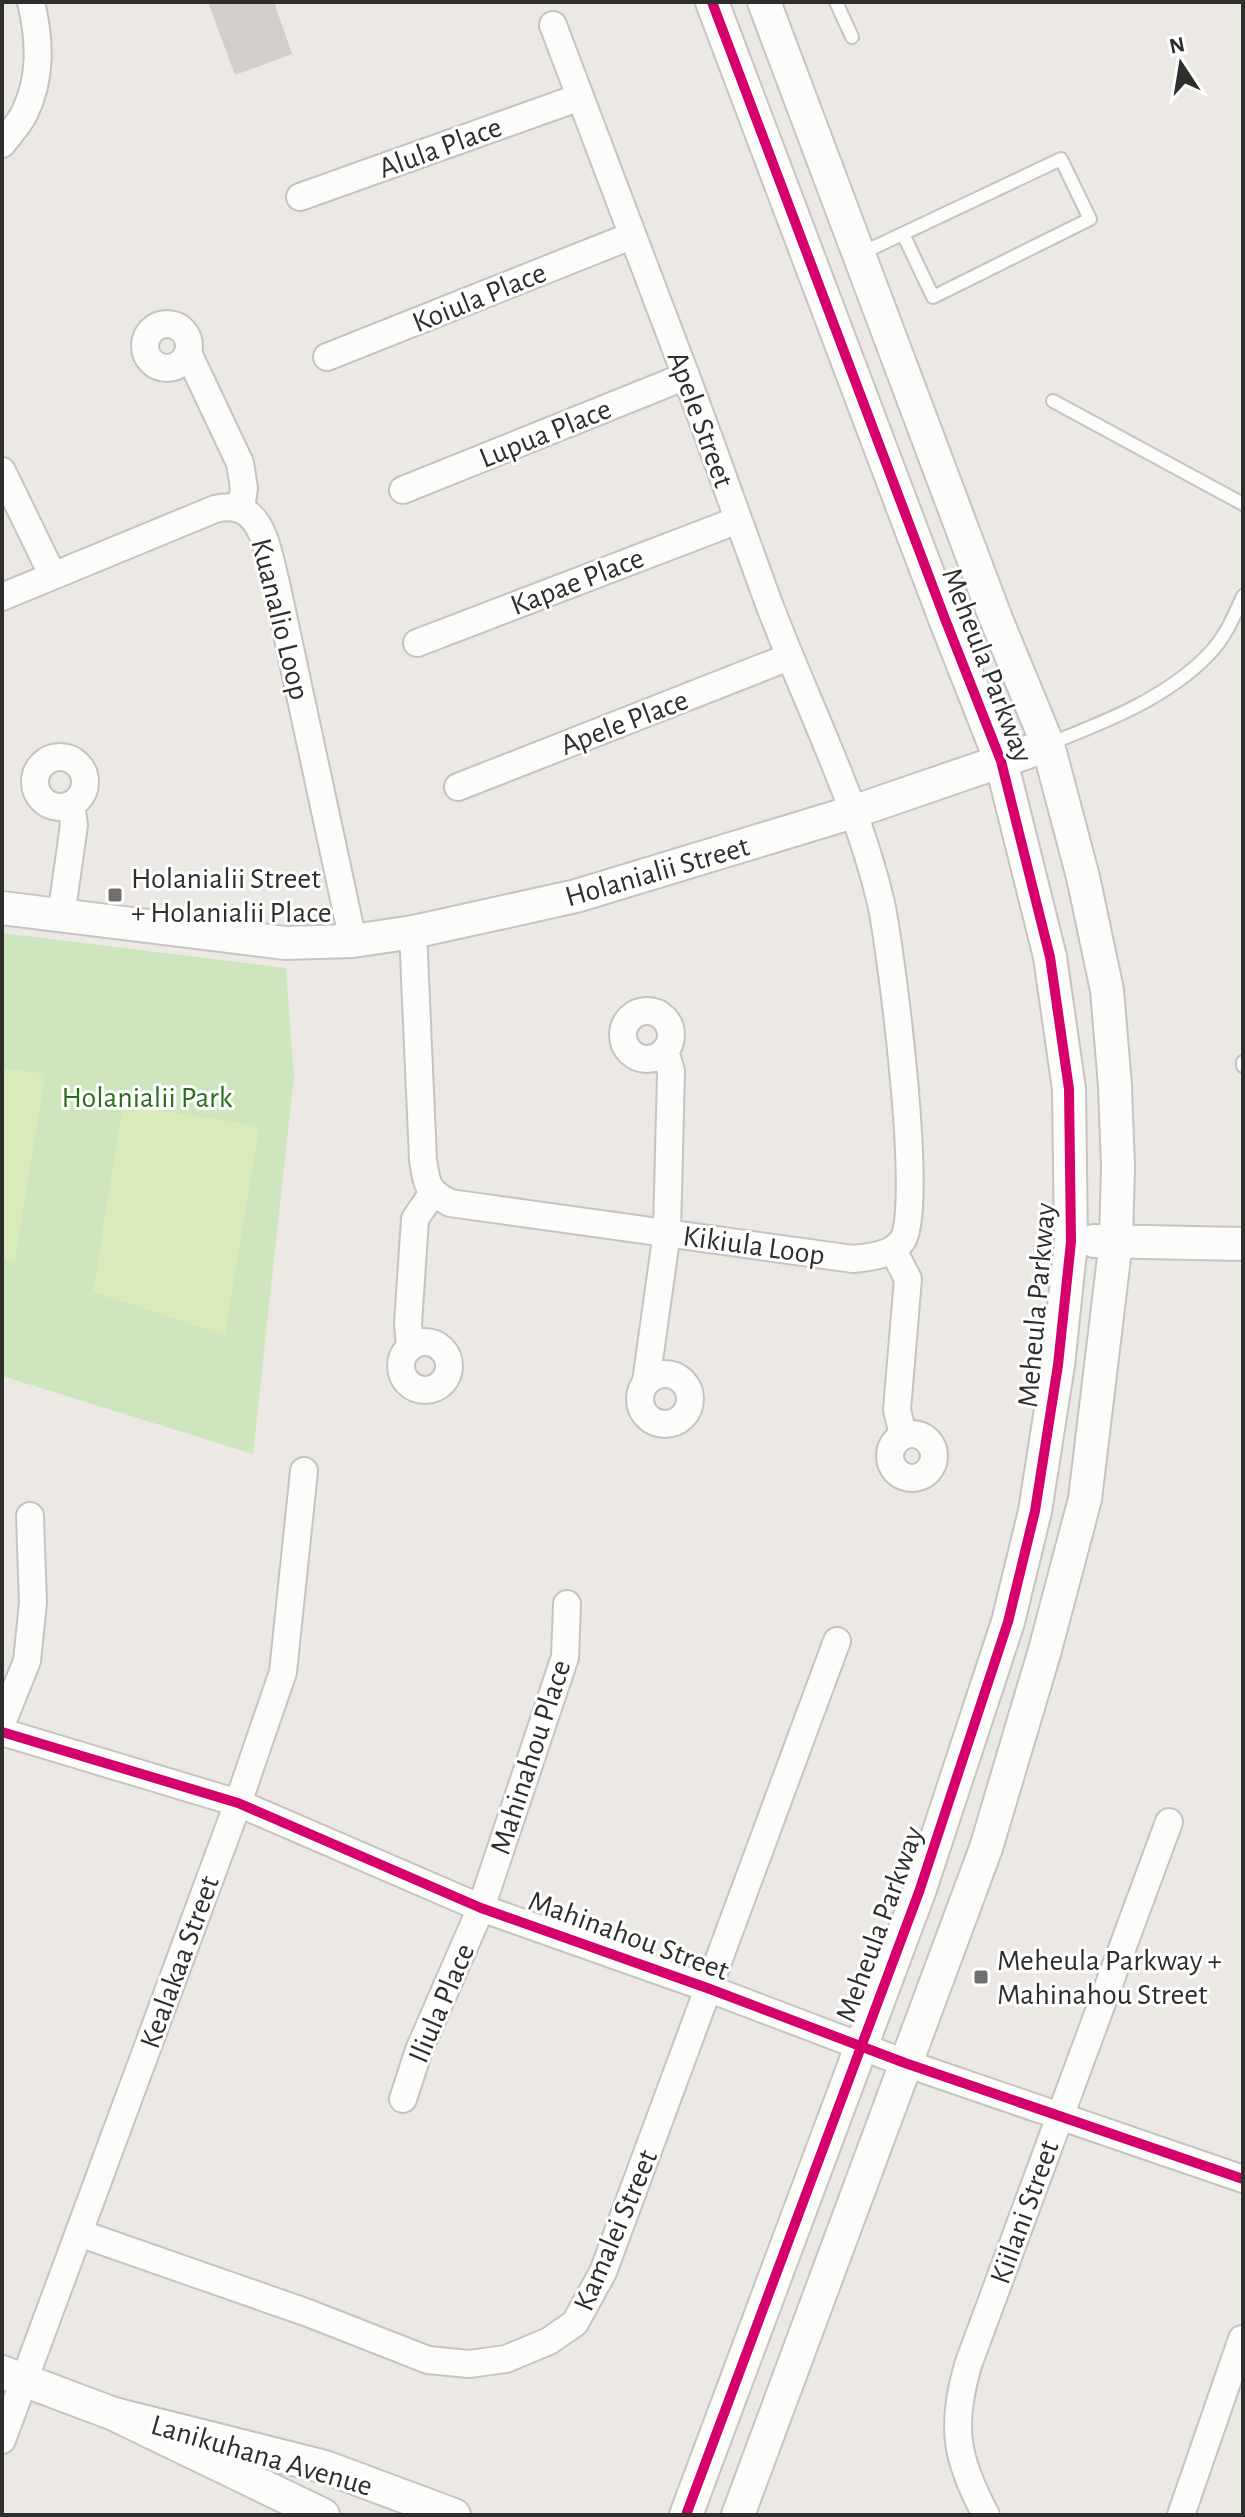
<svg xmlns="http://www.w3.org/2000/svg" width="1245" height="2517" font-family="'Alegreya Sans',sans-serif">
<style>
.green{fill:#cee6be}
.pitch{fill:#d9eabb}
.building{fill:#d1cecb}
.lines{fill:none;stroke-linecap:round;stroke-linejoin:round}
.service-casing{stroke:#c5c4c5;stroke-width:16}
.minor-casing{stroke:#c5c4c5;stroke-width:30}
.tertiary-casing{stroke:#c5c4c5;stroke-width:36}
.service{stroke:#fcfcfb;stroke-width:12}
.minor{stroke:#fcfcfb;stroke-width:26}
.tertiary{stroke:#fcfcfb;stroke-width:32}
.cycleway-casing{stroke:#fff;stroke-width:15}
.cycleway{stroke:#d6006c;stroke-width:10}
.poi-dot{fill:#706f6e;stroke:#fff;stroke-width:3}
.labels{text-anchor:middle;stroke-width:6;stroke-linejoin:round;paint-order:stroke}
.street-label{font-size:30px;fill:#2e2e2e;stroke:#fff}
.poi-label{font-size:30px;fill:#2e2e2e;stroke:#fff;text-anchor:start}
.park-label{font-size:30px;fill:#2c6e1b;stroke:#fff}
</style>
<rect width="100%" height="100%" fill="#ece8e4"/>
<path class="green" d="M2 933 286 968 294 1076 253 1454 2 1376Z"/>
<g class="pitch">
<path d="M2 1068 45 1074 15 1261 2 1260Z"/>
<path d="M123 1105 259 1126 225 1335 93 1292Z"/>
</g>
<path class="building" d="M208 2H274L292 54 235 75Z"/>
<g class="lines">
<defs>
<g id="service">
<path d="M836 2 852 37"/>
<path d="M860 254 1061 159 1090 219 933 297 903 234"/>
<path d="M1053 401 1243 504"/>
<path d="M1049 744C1105 722 1167 698 1209 654 1225 638 1234 616 1243 596"/>
<path d="M1243 1062V1066"/>
</g>
<g id="minor">
<path d="M2 144C9 135 19 124 24 114 42 78 40 40 31 2"/>
<path d="M300 197 580 97"/>
<circle cx="167" cy="346" r="22"/>
<path d="M188 353 240 463 244 488 241 508"/>
<path d="M327 357 631 236"/>
<path d="M2 471 52 574"/>
<path d="M403 490 686 376"/>
<path d="M2 597 215 509C262 497 267 549 276 583L353 941"/>
<path d="M417 643 738 520"/>
<circle cx="60" cy="782" r="25"/>
<path d="M458 787 789 657"/>
<path d="M61 917 74 825 71 805"/>
<path d="M413 932 423 1160C427 1185 427 1191 450 1203L853 1259C870 1257 890 1256 902 1241 925 1212 891 950 881 903 857 801 808 706 771 609 742 531 715 453 686 376 642 259 597 142 553 25"/>
<circle cx="647" cy="1035" r="24"/>
<path d="M893 1250 908 1279 897 1410 903 1435"/>
<circle cx="425" cy="1366" r="24"/>
<path d="M410 1347 408 1324 415 1219 432 1194"/>
<circle cx="665" cy="1399" r="25"/>
<path d="M646 1382 667 1232 671 1071 665 1051"/>
<circle cx="912" cy="1456" r="22"/>
<path d="M2 1723 27 1661 33 1603 30 1516"/>
<path d="M2 1732 238 1803 481 1908 710 1989 905 2063 1243 2179"/>
<path d="M403 2099 419 2050 481 1908 565 1657 567 1604"/>
<path d="M79 2233 308 2313 428 2360 469 2364 506 2359 549 2341 575 2323 603 2272 837 1641"/>
<path d="M2 2440 238 1803 283 1672 304 1471"/>
<path d="M986 2515C956 2459 950 2427 968 2365L1169 1822"/>
<path d="M1181 2515 1242 2339"/>
</g>
<g id="tertiary">
<path d="M2 908 285 943 353 941 413 932 576 896 853 812 1048 745"/>
<path d="M1094 1241 1243 1244"/>
<path d="M2 2372 114 2414 323 2515"/>
<path d="M114 2414 325 2467 454 2515"/>
<path d="M686 2515 919 1892 1008 1622 1035 1511 1058 1365 1071 1242 1069 1089 1050 957 1001 761 945 619 712 2"/>
<path d="M738 2515 986 1848 1045 1650 1085 1499 1116 1241 1118 1167 1115 1086 1107 990 1083 877 1048 745 996 619 764 2"/>
</g>
</defs>
<use href="#service" class="service-casing"/>
<use href="#minor" class="minor-casing"/>
<use href="#tertiary" class="tertiary-casing"/>
<use href="#service" class="service"/>
<use href="#minor" class="minor"/>
<use href="#tertiary" class="tertiary"/>
<defs>
<g id="cycleway">
<path d="M2 1732 238 1803 481 1908 710 1989 905 2063 1243 2179"/>
<path d="M686 2515 919 1892 1008 1622 1035 1511 1058 1365 1071 1242 1069 1089 1050 957 1001 761 945 619 712 2"/>
</g>
</defs>
<use href="#cycleway" class="cycleway-casing"/>
<use href="#cycleway" class="cycleway"/>
</g>
<g class="poi-dot">
<rect x="107" y="887" width="16" height="16" rx="4"/>
<rect x="973" y="1969" width="16" height="16" rx="4"/>
</g>
<g class="labels">
<g class="street-label">
<text transform="translate(440 147) rotate(-20)" y="10">Alula Place</text>
<text transform="translate(479 297) rotate(-22)" y="10">Koiula Place</text>
<text transform="translate(701 419) rotate(70)" y="10">Apele Street</text>
<text transform="translate(545 433) rotate(-22)" y="10">Lupua Place</text>
<text transform="translate(577 581) rotate(-21)" y="10">Kapae Place</text>
<text transform="translate(281 619) rotate(76)" y="10">Kuanalio Loop</text>
<text transform="translate(988 665) rotate(69)" y="10">Meheula Parkway</text>
<text transform="translate(624 722) rotate(-21)" y="10">Apele Place</text>
<text transform="translate(657 871) rotate(-16)" y="10">Holanialii Street</text>
<text transform="translate(754 1245) rotate(8)" y="10">Kikiula Loop</text>
<text transform="translate(1036 1305) rotate(-85)" y="10">Meheula Parkway</text>
<text transform="translate(530 1757) rotate(-72)" y="10">Mahinahou Place</text>
<text transform="translate(879 1924) rotate(-70)" y="10">Meheula Parkway</text>
<text transform="translate(629 1935) rotate(20)" y="10">Mahinahou Street</text>
<text transform="translate(179 1962) rotate(-70)" y="10">Kealakaa Street</text>
<text transform="translate(441 2003) rotate(-67)" y="10">Iliula Place</text>
<text transform="translate(1024 2212) rotate(-70)" y="10">Kiilani Street</text>
<text transform="translate(615 2230) rotate(-67)" y="10">Kamalei Street</text>
<text transform="translate(262 2455) rotate(16)" y="10">Lanikuhana Avenue</text>
</g>
<g class="poi-label">
<text x="131" y="888">Holanialii Street<tspan x="131" dy="34">+ Holanialii Place</tspan></text>
<text x="997" y="1970">Meheula Parkway +<tspan x="997" dy="34">Mahinahou Street</tspan></text>
</g>
<g class="park-label">
<text x="147" y="1107">Holanialii Park</text>
</g>
</g>
<rect width="1245" height="2517" fill="none" stroke="#2e2e2e" stroke-width="8"/>
<g transform="translate(1181 64) rotate(348)" stroke="#ffffff" stroke-width="6" paint-order="stroke">
<path d="M0-6L14 30L0 20L-14 30Z" fill="#2e2e2e"/>
<text y="-12" font-size="22" font-weight="bold" text-anchor="middle" fill="#2e2e2e">N</text>
</g>
</svg>
